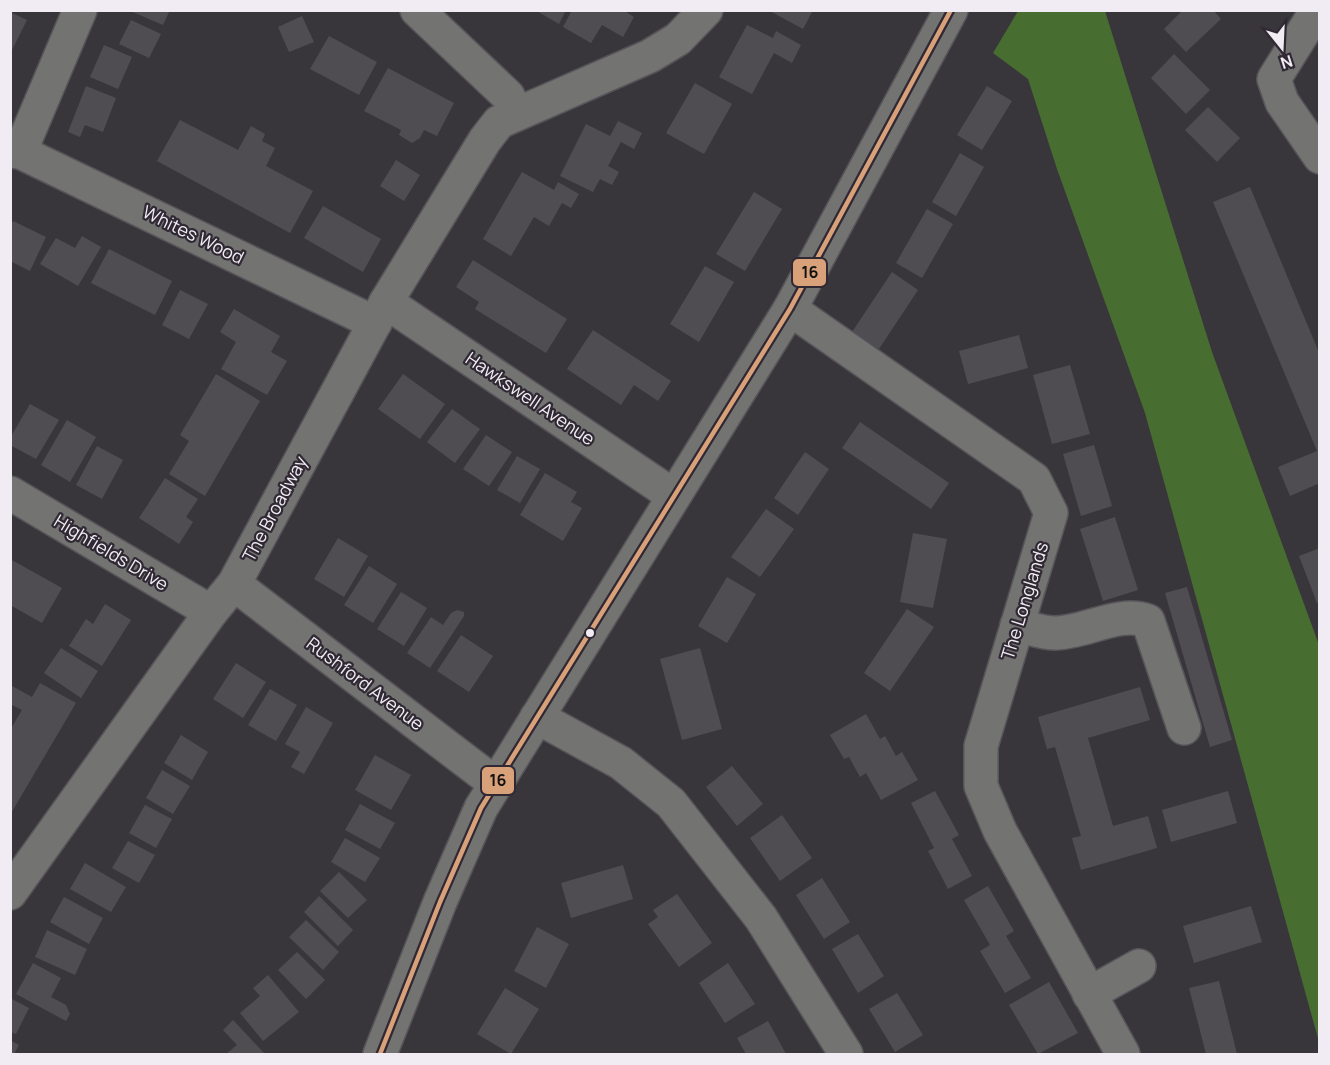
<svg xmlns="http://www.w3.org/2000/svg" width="1330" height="1065" font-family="Manrope,sans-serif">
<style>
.forest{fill:#476d31}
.building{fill:#504d52}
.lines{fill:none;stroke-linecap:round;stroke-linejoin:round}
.minor-casing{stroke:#565458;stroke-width:36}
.minor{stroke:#737372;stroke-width:33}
.bus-1-casing{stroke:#302934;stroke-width:9}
.bus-1{stroke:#d9a179;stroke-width:4.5}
.bus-dot{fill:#f1ecf3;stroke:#302934;stroke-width:2}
.labels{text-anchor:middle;stroke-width:4.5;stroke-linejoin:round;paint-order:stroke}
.street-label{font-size:18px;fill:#f1ecf3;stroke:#302934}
.line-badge{stroke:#302934;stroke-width:2}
.pale-badge-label{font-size:16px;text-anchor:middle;font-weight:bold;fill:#111}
</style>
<rect width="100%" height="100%" fill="#39363b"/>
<path class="forest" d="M1018 11H1105L1212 352 1319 645V1042L1145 413 1057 169 1028 79 993 53Z"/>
<g class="building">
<path d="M128 10H170L163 25Z"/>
<path d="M535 10H566L559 24Z"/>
<path d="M572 10H623L634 17 623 37 602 25 591 43 563 27Z"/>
<path d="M768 10H813L803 29Z"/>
<path d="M1183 10H1213L1221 19 1186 52 1164 29Z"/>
<path d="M10 12 27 20 10 54Z"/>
<path d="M302 16 314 42 289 52 278 27Z"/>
<path d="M131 20 161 34 149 58 119 44Z"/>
<path d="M747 25 773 38 776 31 801 45 792 63 774 53 752 94 719 77Z"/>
<path d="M329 36 377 62 359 95 310 69Z"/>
<path d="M104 45 132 57 118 89 90 77Z"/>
<path d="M1174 54 1210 90 1186 114 1151 78Z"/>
<path d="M388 68 454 103 437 136 424 130 420 138 412 143 399 135 401 130 364 111Z"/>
<path d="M695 83 732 104 704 154 666 133Z"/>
<path d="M86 86 116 98 103 132 85 125 80 137 68 132Z"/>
<path d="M987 86 1012 101 982 150 957 135Z"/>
<path d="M1208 107 1240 138 1217 162 1185 130Z"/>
<path d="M180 120 238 150 251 126 265 134 262 141 275 148 266 166 313 191 290 233 157 161Z"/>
<path d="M618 121 642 133 634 149 621 142 608 166 619 172 612 185 600 179 593 192 560 176 586 124 610 136Z"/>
<path d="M960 153 984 167 956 216 932 202Z"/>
<path d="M396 160 420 175 404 201 380 186Z"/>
<path d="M522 172 554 190 558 182 579 194 571 208 562 203 549 226 534 217 511 256 483 239Z"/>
<path d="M1250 187 1320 355V483L1290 496 1278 467 1317 451 1213 202Z"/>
<path d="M754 192 782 209 745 271 716 254Z"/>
<path d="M323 206 381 239 363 272 304 238Z"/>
<path d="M927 209 953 224 922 278 896 263Z"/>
<path d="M13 221 46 237 30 271 10 261V227Z"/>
<path d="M82 236 101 247 78 286 40 264 56 238 75 248Z"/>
<path d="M109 249 172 281 155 315 91 283Z"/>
<path d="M473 260 567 319 546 353 475 309 479 302 456 287Z"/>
<path d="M705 266 734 282 699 342 670 324Z"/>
<path d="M892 272 918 290 879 349 852 332Z"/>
<path d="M180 290 208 304 189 339 162 325Z"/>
<path d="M234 309 280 336 271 352 287 361 267 395 221 369 236 342 220 332Z"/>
<path d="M593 330 671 381 658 401 634 385 621 405 567 369Z"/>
<path d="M1019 335 1028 368 968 384 959 351Z"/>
<path d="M1070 365 1090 434 1052 444 1033 375Z"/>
<path d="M216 374 260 401 205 496 169 474 189 441 180 435Z"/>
<path d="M403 374 445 404 420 439 378 409Z"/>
<path d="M30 404 59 420 36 459 10 445V438Z"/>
<path d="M452 409 480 429 455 463 427 442Z"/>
<path d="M67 420 96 437 70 482 41 465Z"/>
<path d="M860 422 949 483 931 509 842 448Z"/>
<path d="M486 435 512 452 489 486 463 469Z"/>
<path d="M1094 445 1112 506 1081 516 1063 454Z"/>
<path d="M97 446 123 460 102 499 76 485Z"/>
<path d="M805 452 829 469 798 515 774 498Z"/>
<path d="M517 456 540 469 520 503 497 490Z"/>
<path d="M545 473 577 492 571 502 582 508 563 541 520 515Z"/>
<path d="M165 478 198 499 186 517 193 522 179 544 139 518Z"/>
<path d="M766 509 794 529 760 577 731 557Z"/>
<path d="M1115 517 1138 590 1103 601 1080 529Z"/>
<path d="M913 533 947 539 933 608 900 602Z"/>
<path d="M338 538 368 556 344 597 314 579Z"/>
<path d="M1320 548V602L1317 603 1299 556Z"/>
<path d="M10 559 62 588 42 623 10 605Z"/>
<path d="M369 566 397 584 373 623 344 605Z"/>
<path d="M727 577 756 594 727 643 698 626Z"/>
<path d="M1187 587 1232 740 1210 747 1165 593Z"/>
<path d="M401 592 427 608 404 646 377 629Z"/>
<path d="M105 604 131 620 102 666 69 646 86 619 93 624Z"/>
<path d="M907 609 934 627 890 691 864 673Z"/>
<path d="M457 610 464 612V616L430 668 407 653 431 617 443 625 451 613Z"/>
<path d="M461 635 493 656 469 692 437 671Z"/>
<path d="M61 648 98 671 81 698 44 673Z"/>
<path d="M700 648 722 729 682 740 660 659Z"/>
<path d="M236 663 266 682 243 718 213 699Z"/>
<path d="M40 683 76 703 10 815V730L22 710 10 704V689L12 686 32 697Z"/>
<path d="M1140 687 1150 720 1088 738 1113 826 1148 816 1157 848 1081 870 1072 838 1081 836 1055 747 1047 749 1038 717Z"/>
<path d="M270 689 297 705 276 741 248 725Z"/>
<path d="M306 707 333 723 304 774 291 767 300 752 285 744Z"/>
<path d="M866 714 880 739 885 736 896 756 902 752 918 780 881 800 866 773 860 777 849 757 844 759 830 735Z"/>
<path d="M181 735 208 752 192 780 164 763Z"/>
<path d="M375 755 411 775 391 810 355 790Z"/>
<path d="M732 766 763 804 737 826 706 787Z"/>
<path d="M162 770 190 786 173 814 146 798Z"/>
<path d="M935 791 959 835 952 839 972 876 948 889 928 851 934 848 911 803Z"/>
<path d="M1228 791 1237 823 1171 842 1162 810Z"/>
<path d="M360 804 395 823 380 849 345 830Z"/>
<path d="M145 805 172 819 156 848 129 833Z"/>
<path d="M782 815 812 858 780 881 750 838Z"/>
<path d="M345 838 380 858 365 882 331 862Z"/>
<path d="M128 841 155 855 139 883 112 868Z"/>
<path d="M85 863 126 887 111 912 70 889Z"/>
<path d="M623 865 633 899 571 918 561 883Z"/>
<path d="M339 872 367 900 348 918 320 891Z"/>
<path d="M822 878 850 922 824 939 796 895Z"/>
<path d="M988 886 1014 931 1006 936 1031 978 1005 993 980 951 990 945 964 900Z"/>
<path d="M677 894 712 943 679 967 648 924 658 917 653 910Z"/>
<path d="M319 896 353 930 338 946 304 912Z"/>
<path d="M64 897 103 918 89 944 50 922Z"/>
<path d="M1251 906 1262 942 1194 963 1183 926Z"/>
<path d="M306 920 339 952 323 970 289 937Z"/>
<path d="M537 927 569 944 546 988 514 971Z"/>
<path d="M47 930 87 949 75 975 35 957Z"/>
<path d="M858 934 884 976 858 993 832 949Z"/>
<path d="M297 952 325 980 306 999 278 970Z"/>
<path d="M33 963 61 978 51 997 66 1005 70 1014 66 1021 16 994Z"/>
<path d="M728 963 755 1004 725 1023 699 983Z"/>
<path d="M268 975 299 1012 263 1041 240 1013 260 996 253 988Z"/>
<path d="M1219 981 1237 1054H1206L1189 988Z"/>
<path d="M1049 982 1078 1033 1038 1054 1009 1005Z"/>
<path d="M505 988 539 1009 511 1054 477 1034Z"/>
<path d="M897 993 923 1035 895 1052 869 1009Z"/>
<path d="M10 998 29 1008 16 1034 10 1032Z"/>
<path d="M233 1020 265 1054H226L237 1045 223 1030Z"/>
<path d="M768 1021 786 1054H746L737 1038Z"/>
<path d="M10 1040 19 1045 14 1054H10Z"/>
</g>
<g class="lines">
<defs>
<g id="minor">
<path d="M417 10 508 96 516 113"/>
<path d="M1317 10 1274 79 1282 102 1320 157"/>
<path d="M10 151 20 152 375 323"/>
<path d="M20 152 80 10"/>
<path d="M386 302 674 496"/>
<path d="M790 309 1034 479 1051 513 981 746V786L1000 831 1123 1054"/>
<path d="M10 493 211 612"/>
<path d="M234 584 496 784"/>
<path d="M1017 625C1030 628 1042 633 1055 633 1085 633 1119 610 1148 621L1184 728"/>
<path d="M537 717 621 763 671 803 761 918 846 1054"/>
<path d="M10 893 211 612 234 584 386 302 485 140 499 122 650 56 678 39 706 10"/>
<path d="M1089 994 1139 966"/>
<path d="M380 1054 440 902 481 808 790 309 951 10"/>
</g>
</defs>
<use href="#minor" class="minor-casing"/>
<use href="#minor" class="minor"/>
<defs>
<path id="bus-1" d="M380 1054 440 902 481 808 790 309 951 10"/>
</defs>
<use href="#bus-1" class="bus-1-casing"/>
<use href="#bus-1" class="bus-1"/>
</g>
<circle class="bus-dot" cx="590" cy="633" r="5"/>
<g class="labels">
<g class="street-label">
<text transform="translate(193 235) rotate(26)" y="6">Whites Wood</text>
<text transform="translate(530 399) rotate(34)" y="6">Hawkswell Avenue</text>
<text transform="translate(275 509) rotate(-62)" y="6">The Broadway</text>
<text transform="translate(111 553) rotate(31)" y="6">Highfields Drive</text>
<text transform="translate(1025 601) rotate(-73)" y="6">The Longlands</text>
<text transform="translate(365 684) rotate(37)" y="6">Rushford Avenue</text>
</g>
</g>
<g class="line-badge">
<rect x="792" y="258" width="35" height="29" rx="6" fill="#d9a179"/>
<rect x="481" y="766" width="34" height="29" rx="6" fill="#d9a179"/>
</g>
<g class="pale-badge-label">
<text x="810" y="278">16</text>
<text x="498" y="786">16</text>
</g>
<rect width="1330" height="1065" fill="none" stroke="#f1ecf3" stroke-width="24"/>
<g transform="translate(1282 48) rotate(162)" stroke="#302934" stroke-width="4.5" paint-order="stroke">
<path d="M0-4.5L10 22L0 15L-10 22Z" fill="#f1ecf3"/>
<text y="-9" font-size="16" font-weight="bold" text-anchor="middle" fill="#f1ecf3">N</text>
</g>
</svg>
